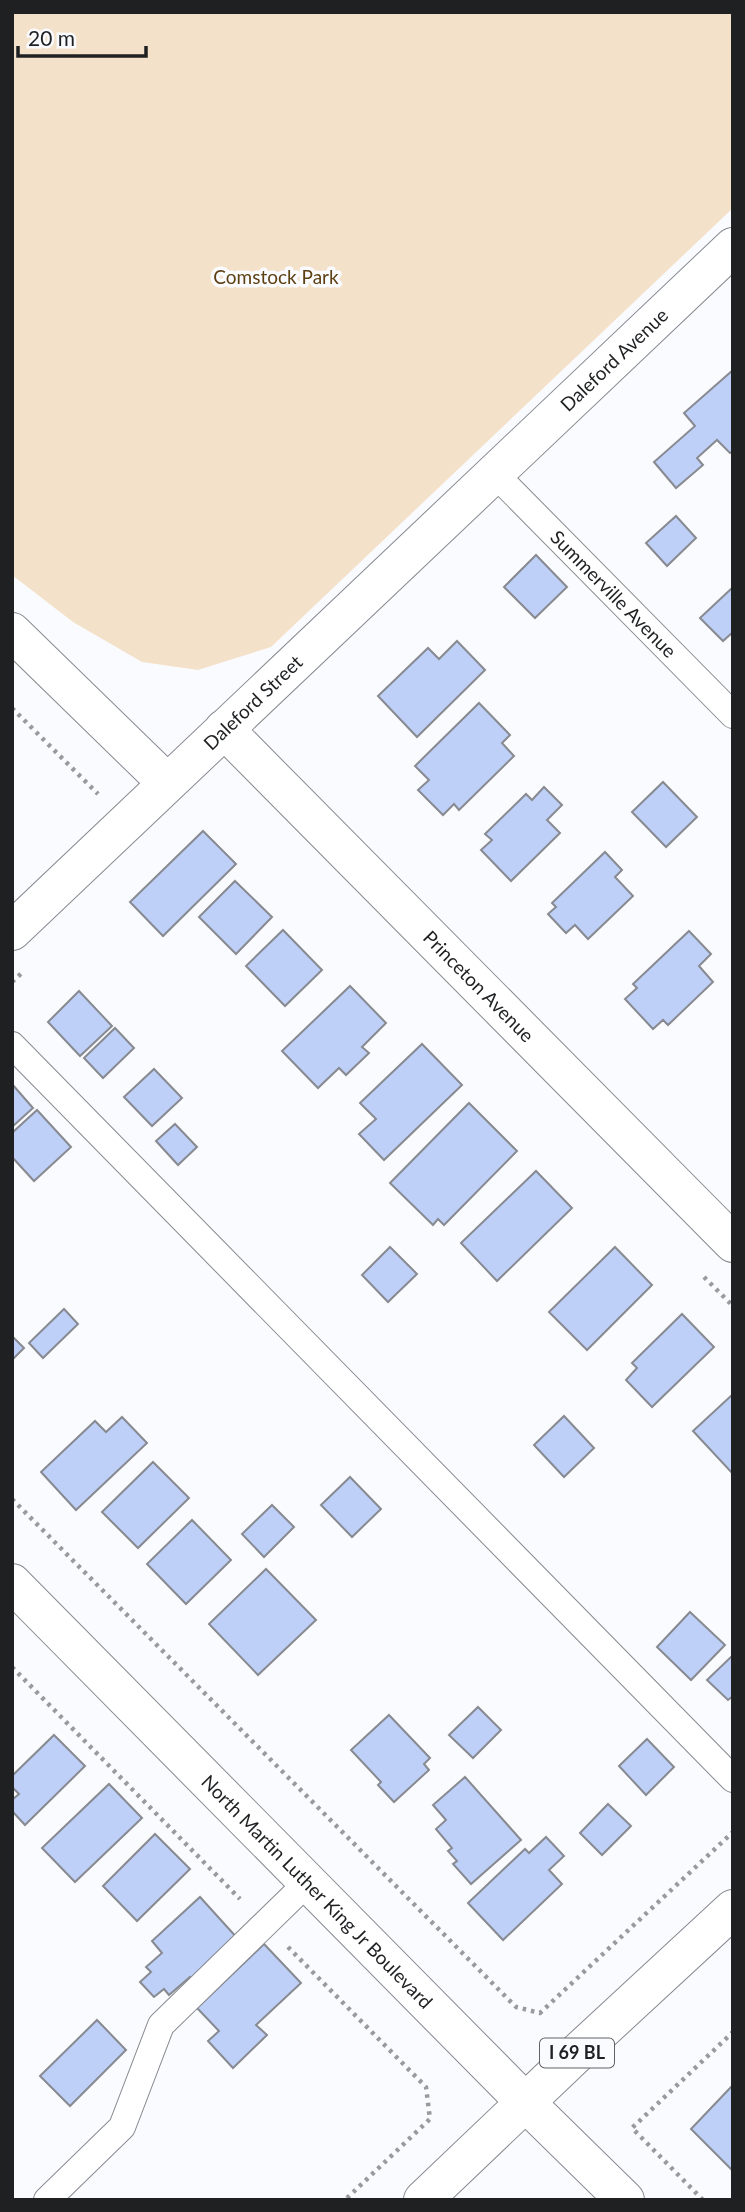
<svg xmlns="http://www.w3.org/2000/svg" width="745" height="2212" font-family="Lato,sans-serif">
<style>
.park{fill:#f4e1ca}
.building{fill:#becff8;stroke:#878a90;stroke-width:2}
.lines{fill:none;stroke-linecap:round;stroke-linejoin:round}
.service-casing{stroke:#878a90;stroke-width:28}
.minor-casing{stroke:#878a90;stroke-width:40}
.tertiary-casing{stroke:#878a90;stroke-width:40}
.primary-casing{stroke:#878a90;stroke-width:40}
.path{stroke:#999a9d;stroke-width:4.5;stroke-dasharray:3.5 5;stroke-linecap:butt}
.service{stroke:#fff;stroke-width:26}
.minor{stroke:#fff;stroke-width:38}
.tertiary{stroke:#fff;stroke-width:38}
.primary{stroke:#fff;stroke-width:38}
.labels{text-anchor:middle;stroke-width:7;stroke-linejoin:round;paint-order:stroke}
.shield{fill:#fafbfe;stroke:#616264;stroke-width:2}
.shield-label{font-size:18px;font-weight:bold;fill:#1f2022}
.park-label{font-size:19px;fill:#5e4013;stroke:#fafbfe}
.street-label{font-size:19px;fill:#1f2022;stroke:#fafbfe}
</style>
<rect width="100%" height="100%" fill="#fafbfe"/>
<path class="park" d="M12 12H733V208L271 647 198 670 142 662 73 622 12 575Z"/>
<g class="building">
<path d="M733 370V451L730 453 717 440 697 458 703 465 676 488 654 462 695 426 684 413Z"/>
<path d="M676 516 696 538 667 566 646 543Z"/>
<path d="M536 555 567 587 535 618 504 587Z"/>
<path d="M732 588 733 632 723 641 700 618Z"/>
<path d="M457 641 485 670 417 737 378 696 428 648 439 659Z"/>
<path d="M479 703 510 735 502 743 514 756 459 810 454 804 443 815 418 790 429 780 415 766Z"/>
<path d="M663 782 697 817 666 847 632 812Z"/>
<path d="M544 787 562 805 547 820 560 833 511 881 481 850 492 840 485 834 526 794 532 800Z"/>
<path d="M203 831 236 864 163 936 130 902Z"/>
<path d="M605 852 622 870 615 877 633 896 588 939 575 925 566 933 548 914 556 907 552 903Z"/>
<path d="M235 881 272 917 236 954 199 917Z"/>
<path d="M283 930 322 970 285 1006 246 966Z"/>
<path d="M689 931 711 954 699 966 713 982 668 1025 663 1020 653 1029 625 999 637 988 633 984Z"/>
<path d="M350 986 386 1023 362 1047 369 1053 346 1075 339 1068 318 1088 282 1051Z"/>
<path d="M79 991 112 1026 80 1056 48 1022Z"/>
<path d="M115 1028 134 1048 103 1078 84 1058Z"/>
<path d="M422 1044 462 1085 384 1160 359 1134 376 1119 360 1103Z"/>
<path d="M154 1069 182 1098 152 1126 124 1097Z"/>
<path d="M12 1084 33 1108 12 1127Z"/>
<path d="M469 1103 517 1151 444 1225 438 1219 433 1225 390 1183Z"/>
<path d="M37 1110 71 1147 34 1181 12 1157V1133Z"/>
<path d="M175 1124 197 1147 178 1165 156 1141Z"/>
<path d="M536 1171 572 1208 497 1281 461 1243Z"/>
<path d="M390 1247 417 1274 388 1302 362 1275Z"/>
<path d="M615 1247 652 1285 587 1350 549 1312Z"/>
<path d="M64 1309 78 1324 43 1358 29 1343Z"/>
<path d="M682 1314 714 1347 652 1407 626 1380 637 1368 632 1363Z"/>
<path d="M12 1336 24 1348 12 1360Z"/>
<path d="M733 1394V1474L693 1431Z"/>
<path d="M564 1416 594 1448 564 1477 534 1445Z"/>
<path d="M122 1417 147 1443 76 1510 41 1472 95 1421 106 1432Z"/>
<path d="M153 1462 189 1498 138 1548 102 1512Z"/>
<path d="M350 1477 381 1509 352 1537 321 1505Z"/>
<path d="M272 1505 294 1527 264 1557 242 1534Z"/>
<path d="M192 1520 231 1560 186 1604 147 1564Z"/>
<path d="M266 1569 316 1620 258 1675 209 1624Z"/>
<path d="M690 1612 725 1645 691 1680 657 1647Z"/>
<path d="M733 1655V1696L728 1700 707 1680Z"/>
<path d="M478 1707 501 1730 473 1758 449 1735Z"/>
<path d="M389 1715 430 1758 424 1764 429 1770 394 1802 378 1785 381 1782 351 1750Z"/>
<path d="M54 1735 85 1766 25 1825 12 1811V1800L19 1794 12 1787V1776Z"/>
<path d="M647 1739 674 1767 646 1795 619 1766Z"/>
<path d="M465 1777 521 1840 471 1884 453 1864 457 1861 448 1851 452 1848 436 1829 446 1820 433 1805Z"/>
<path d="M109 1784 142 1818 75 1882 42 1848Z"/>
<path d="M608 1804 631 1826 602 1855 580 1833Z"/>
<path d="M155 1834 190 1869 137 1921 103 1886Z"/>
<path d="M546 1837 564 1856 549 1870 562 1884 503 1940 468 1903 525 1849 529 1853Z"/>
<path d="M200 1897 239 1940 194 1982 190 1977 169 1995 164 1989 154 1997 140 1982 151 1972 146 1967 162 1953 152 1941Z"/>
<path d="M264 1944 301 1983 256 2025 267 2035 233 2068 208 2041 219 2031 197 2008Z"/>
<path d="M97 2020 126 2050 70 2106 40 2076Z"/>
<path d="M732 2086 733 2087V2171L691 2129Z"/>
</g>
<g class="lines">
<defs>
<g id="service">
<path id="s1" d="M494 473 733 715"/>
<path d="M12 1045 733 1779"/>
<path d="M47 2200 122 2127 161 2025 308 1882"/>
</g>
<g id="minor">
<path d="M12 632 167 783"/>
<path id="s2" d="M224 729 733 1243"/>
<path id="s3" d="M12 931 733 247"/>
</g>
<g id="tertiary">
<path id="s4" d="M12 1583 525 2102"/>
</g>
<g id="primary">
<path d="M525 2102 625 2200"/>
<path d="M423 2200 574 2056 733 1909"/>
</g>
</defs>
<use href="#service" class="service-casing"/>
<use href="#minor" class="minor-casing"/>
<use href="#tertiary" class="tertiary-casing"/>
<use href="#primary" class="primary-casing"/>
<g class="path">
<path d="M12 708 98 794"/>
<path d="M12 982 24 971"/>
<path d="M704 1277 733 1306"/>
<path d="M12 1499 516 2007 540 2013 733 1832"/>
<path d="M12 1667 240 1899"/>
<path d="M288 1947 426 2087 430 2119 345 2200"/>
<path d="M703 2200 632 2128 733 2032"/>
</g>
<use href="#service" class="service"/>
<use href="#minor" class="minor"/>
<use href="#tertiary" class="tertiary"/>
<use href="#primary" class="primary"/>
</g>
<g class="labels">
<rect class="shield" x="540" y="2038.5" width="74" height="29" rx="5"/>
<g class="shield-label">
<text x="577" y="2059">I 69 BL</text>
</g>
<g class="park-label">
<text x="276" y="284">Comstock Park</text>
</g>
<g class="street-label">
<text dy="7" stroke="none"><textPath href="#s3" startOffset="830">Daleford Avenue</textPath></text>
<text dy="7" stroke="none"><textPath href="#s1" startOffset="170">Summerville Avenue</textPath></text>
<text dy="7" stroke="none"><textPath href="#s3" startOffset="332">Daleford Street</textPath></text>
<text dy="7" stroke="none"><textPath href="#s2" startOffset="362">Princeton Avenue</textPath></text>
<text dy="7" stroke="none"><textPath href="#s4" startOffset="434">North Martin Luther King Jr Boulevard</textPath></text>
</g>
</g>
<rect width="745" height="2212" fill="none" stroke="#1f2022" stroke-width="28"/>
<path d="M18 46v10h128v-10" fill="none" stroke="#1f2022" stroke-width="3.5"/>
<text x="28" y="46" font-size="21" fill="#1f2022" stroke="#fafbfe" stroke-width="5" paint-order="stroke">20 m</text>
</svg>
